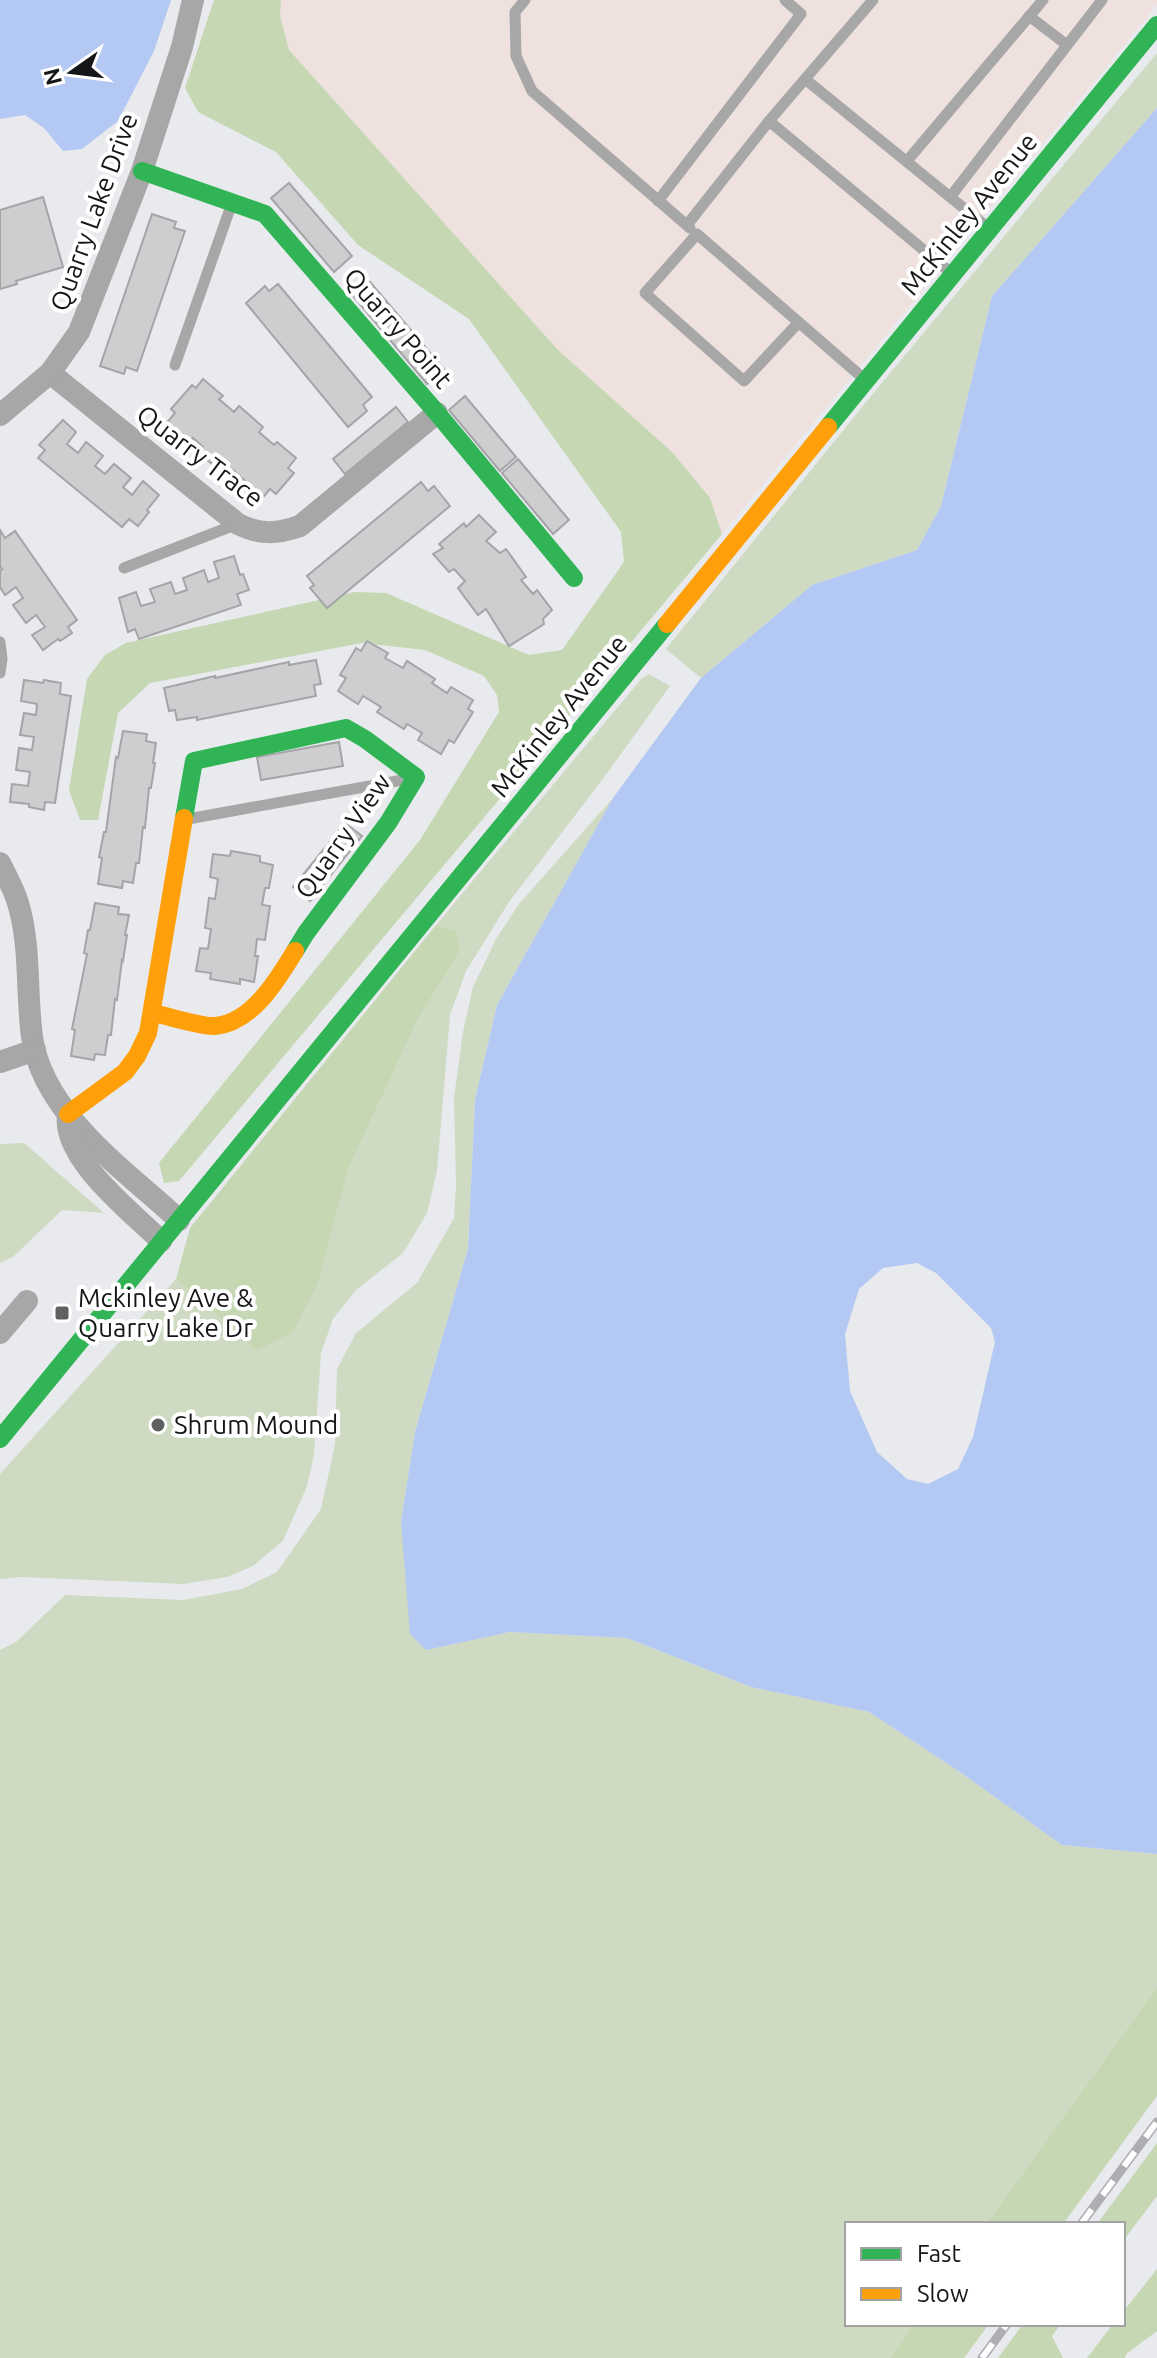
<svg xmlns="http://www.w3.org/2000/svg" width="1157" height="2358" font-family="Ubuntu,sans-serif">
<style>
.industrial{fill:#eee1de}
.green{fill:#cedbc2}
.forest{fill:#c6d7b4}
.water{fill:#b3c8f3;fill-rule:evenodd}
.building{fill:#ceced0;stroke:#a5a5a8;stroke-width:2}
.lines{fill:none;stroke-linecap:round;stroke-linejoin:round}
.lane{stroke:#a7a7a7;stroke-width:11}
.street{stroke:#a7a7a7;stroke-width:22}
.fast{stroke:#30b455;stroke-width:18}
.slow{stroke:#ff9f0a;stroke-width:18}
.rail-casing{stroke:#adaeb1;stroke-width:9}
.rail{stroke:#fff;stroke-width:6;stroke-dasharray:18;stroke-linecap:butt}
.poi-dot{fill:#5f6062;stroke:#fff;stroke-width:3}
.labels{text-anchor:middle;stroke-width:8;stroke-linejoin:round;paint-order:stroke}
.street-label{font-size:26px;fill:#151617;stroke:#fff}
.poi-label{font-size:26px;fill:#151617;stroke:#fff;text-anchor:start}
</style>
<rect width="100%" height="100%" fill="#e8eaed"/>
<path class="industrial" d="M281 0H1157V5L722 534 672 452 557 349 289 50 280 16Z"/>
<g class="green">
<path d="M1157 53V108L992 296 941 506 917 550 812 585 701 678 666 649 871 396Z"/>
<path d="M649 674 670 686 605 776 509 902 466 971 450 1015 437 1171 427 1213 403 1253 356 1290 333 1319 321 1353 314 1455 307 1486 283 1541 253 1566 227 1577 184 1584 21 1577 0 1579V1474L176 1279 256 1351 319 1281 348 1170 418 1019 460 951 436 925 642 678Z"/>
<path d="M613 798 497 1005 475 1100 468 1249 415 1432 401 1522 426 1650 510 1632 627 1638 751 1687 869 1712 957 1770 1062 1845 1157 1854V1987L986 2224H847V2324H914L890 2358H0V1650L17 1641 65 1595 183 1600 242 1589 277 1572 321 1509 335 1444 337 1369 356 1333 417 1283 454 1218 456 1186 454 1098 463 1032 473 987 496 939 519 904Z"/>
<path d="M24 1143 104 1213 62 1210 14 1256 0 1263V1144Z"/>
</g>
<g class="forest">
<path d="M214 0H281L280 16 289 50 557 349 672 452 710 498 722 534 179 1181 164 1183 159 1163 420 840 499 712 497 695 484 676 425 650 362 643 150 683 118 713 98 820H80L69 790 87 679 105 655 126 643 355 592 386 593 529 655 562 650 624 562 621 532 469 319 358 245 276 152 198 112 185 88Z"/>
<path d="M436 925 456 931 460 951 418 1019 348 1170 319 1281 293 1332 256 1351 176 1279 190 1228Z"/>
<path d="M1157 1987V2096L1063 2224H986Z"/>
<path d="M1157 2143V2196L1123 2241V2224H1097Z"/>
<path d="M1157 2269V2331L1126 2354 1125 2358H1087L1113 2324H1123V2312Z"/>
<path d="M914 2324H989L964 2358H890Z"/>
<path d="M1023 2324H1061L1052 2336 1063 2358H998Z"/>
</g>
<g class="water">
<path d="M0 0H171L154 51 118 121 82 149 63 151 44 128 25 115 0 119Z"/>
<path d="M1157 108V1854L1062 1845 957 1770 869 1712 751 1687 627 1638 510 1632 426 1650 410 1634 401 1522 415 1432 468 1249 475 1100 497 1005 613 798 701 678 812 585 917 550 941 506 992 296ZM917 1263 936 1273 991 1328 995 1342 973 1437 958 1469 928 1484 907 1479 877 1452 850 1391 845 1334 859 1289 883 1268Z"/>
</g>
<g class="building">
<path d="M289 183 352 256 334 272 271 198Z"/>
<path d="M43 197 63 267 16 281 17 284 0 289V210Z"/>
<path d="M152 214 176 222 174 228 185 231 137 371 126 367 124 374 100 366Z"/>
<path d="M370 282 445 370 427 384 353 296Z"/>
<path d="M278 284 372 397 363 405 367 411 348 427 246 303 265 286 269 291Z"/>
<path d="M203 379 223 396 219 399 234 412 239 406 263 427 259 432 274 445 277 442 296 458 288 468 294 473 276 494 270 489 259 502 241 487 245 481 233 470 227 477 199 453 203 447 193 438 187 444 165 425 175 413 171 409 192 385 196 388Z"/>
<path d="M465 396 516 457 500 471 449 410Z"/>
<path d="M396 407 408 422 345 474 333 459Z"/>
<path d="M63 420 76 432 67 444 78 453 86 442 103 456 95 466 105 474 114 464 131 478 123 487 132 495 143 481 159 495 147 510 149 512 138 526 129 519 122 527 38 458 45 450 39 445Z"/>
<path d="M518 459 569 520 553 534 502 473Z"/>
<path d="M421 482 428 491 434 486 450 506 327 608 310 588 314 585 307 576Z"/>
<path d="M479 515 496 532 486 541 500 553 506 549 526 577 521 580 533 594 537 590 552 610 543 619 544 624 509 646 486 609 478 615 458 588 465 581 454 569 449 572 433 554 443 548 439 544 464 523 466 527Z"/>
<path d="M0 530 5 538 15 531 77 620 68 627 72 633 60 641 58 639 43 650 32 635 45 627 36 615 26 623 13 605 23 598 16 587 5 595 0 587V571L2 569 0 566Z"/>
<path d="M234 556 240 575 243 574 249 590 237 594 241 605 139 639 135 629 128 632 119 598 136 592 141 606 155 602 150 589 171 582 175 594 187 590 183 578 204 570 208 582 219 578 214 562Z"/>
<path d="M367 641 388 653 385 658 403 668 407 661 435 679 432 683 447 693 451 687 473 700 468 709 473 712 454 743 449 740 441 754 418 740 422 733 407 724 404 729 377 712 381 707 363 696 358 704 338 691 346 678 340 675 356 648 361 651Z"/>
<path d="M316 660 321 684 314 685 316 696 197 720V717L177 720 175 710 169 711 164 688 215 676V678L289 662V665Z"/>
<path d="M24 680 43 683 44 680 61 683 60 694 71 696 55 803 45 802 44 810 29 807V804L10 802 12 784 28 786 30 772 16 770 19 748 32 750 34 737 20 735 24 713 36 715 37 704 21 701Z"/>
<path d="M123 731 147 734 146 741 156 743 153 763H155L151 788H149L145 828 143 827 139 863H136L133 883 123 881 122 888 98 884 102 858 99 857 104 832H106L116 757 118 758Z"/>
<path d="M339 742 343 766 261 780 257 757Z"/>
<path d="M345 823 362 836 310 901 293 887Z"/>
<path d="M231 851 260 856V862L273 865 269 888H265L262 905 270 906 265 940 257 939 255 956H258L254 982 240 979V984L210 979 211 973 196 971 200 948 208 949 211 929 205 928 209 898 215 899 218 879 210 877 213 854 230 856Z"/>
<path d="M95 903 119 907 118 914 129 915 125 935H127L123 961 122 960 117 1000 115 999 111 1035H108L105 1055 95 1054 94 1060 71 1056 75 1030 72 1029 87 954 84 953 88 930H90Z"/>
</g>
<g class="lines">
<g class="lane">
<path d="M525 0 515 12 516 56 532 91 690 228"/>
<path d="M1029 16 1067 45"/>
<path d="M805 79 873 0"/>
<path d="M769 121 805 79 987 227"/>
<path d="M907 161 1043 0"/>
<path d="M951 196 1102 0"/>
<path d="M658 201 801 14 785 0"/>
<path d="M687 225 769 121 950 272"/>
<path d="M799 322 744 381 645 293 697 234 863 378"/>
<path d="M175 365 232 203"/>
<path d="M124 568 237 524"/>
<path d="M0 642 2 659 0 673"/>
<path d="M188 819 408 779"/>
</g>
<g class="street">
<path d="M50 373 238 524C260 535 277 534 300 526L437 413"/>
<path d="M0 415 50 373 79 332 142 171 182 47 193 0"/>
<path d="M0 863C6 876 14 889 18 903 31 946 26 992 32 1037 43 1114 125 1170 179 1220"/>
<path d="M0 1062 35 1050"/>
<path d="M68 1115C62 1159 133 1213 161 1241"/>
<path d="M0 1333 27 1301"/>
</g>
<g class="fast">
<path d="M142 171 265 214 437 413 574 578"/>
<path d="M828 427 1157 25"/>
<path d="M184 818 194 761 346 728 365 739 416 777 388 823 306 933 295 951"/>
<path d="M0 1439 667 624"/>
</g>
<g class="slow">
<path d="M667 624 828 427"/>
<path d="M153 1013C168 1016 201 1027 215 1026 252 1023 278 979 295 951"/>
<path d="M68 1114 125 1072 137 1056 148 1033 184 818"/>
</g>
<defs>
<g id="rail">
<path d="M1081 2224 1157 2122"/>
<path d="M982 2358 1007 2324"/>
</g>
</defs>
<use href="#rail" class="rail-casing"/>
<use href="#rail" class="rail"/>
</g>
<g class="poi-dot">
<rect x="54" y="1305" width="16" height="16" rx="4"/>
<circle cx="158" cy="1425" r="8"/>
</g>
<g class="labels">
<g class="street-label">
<text transform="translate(94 212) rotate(-70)" y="9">Quarry Lake Drive</text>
<text transform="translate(969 214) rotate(-51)" y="9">McKinley Avenue</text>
<text transform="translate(398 328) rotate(49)" y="9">Quarry Point</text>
<text transform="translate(200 456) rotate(37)" y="9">Quarry Trace</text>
<text transform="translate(559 716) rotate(-51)" y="9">McKinley Avenue</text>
<text transform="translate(343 836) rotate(-55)" y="9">Quarry View</text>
</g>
<g class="poi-label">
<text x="78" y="1307">Mckinley Ave &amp;<tspan x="78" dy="30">Quarry Lake Dr</tspan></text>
<text x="174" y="1434">Shrum Mound</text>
</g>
</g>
<rect x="845" y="2222" width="280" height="104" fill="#ffffff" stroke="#a1a2a2" stroke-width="2"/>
<rect x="861" y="2248" width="40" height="12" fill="#30b455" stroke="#a1a2a2" stroke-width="2"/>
<text x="917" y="2262" font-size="24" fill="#151617">Fast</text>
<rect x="861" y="2288" width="40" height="12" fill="#ff9f0a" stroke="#a1a2a2" stroke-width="2"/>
<text x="917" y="2302" font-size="24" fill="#151617">Slow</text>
<g transform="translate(72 72) rotate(256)" stroke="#ffffff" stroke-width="6" paint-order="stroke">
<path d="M0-6L14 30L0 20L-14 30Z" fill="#151617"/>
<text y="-12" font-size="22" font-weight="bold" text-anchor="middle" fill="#151617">N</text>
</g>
</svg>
